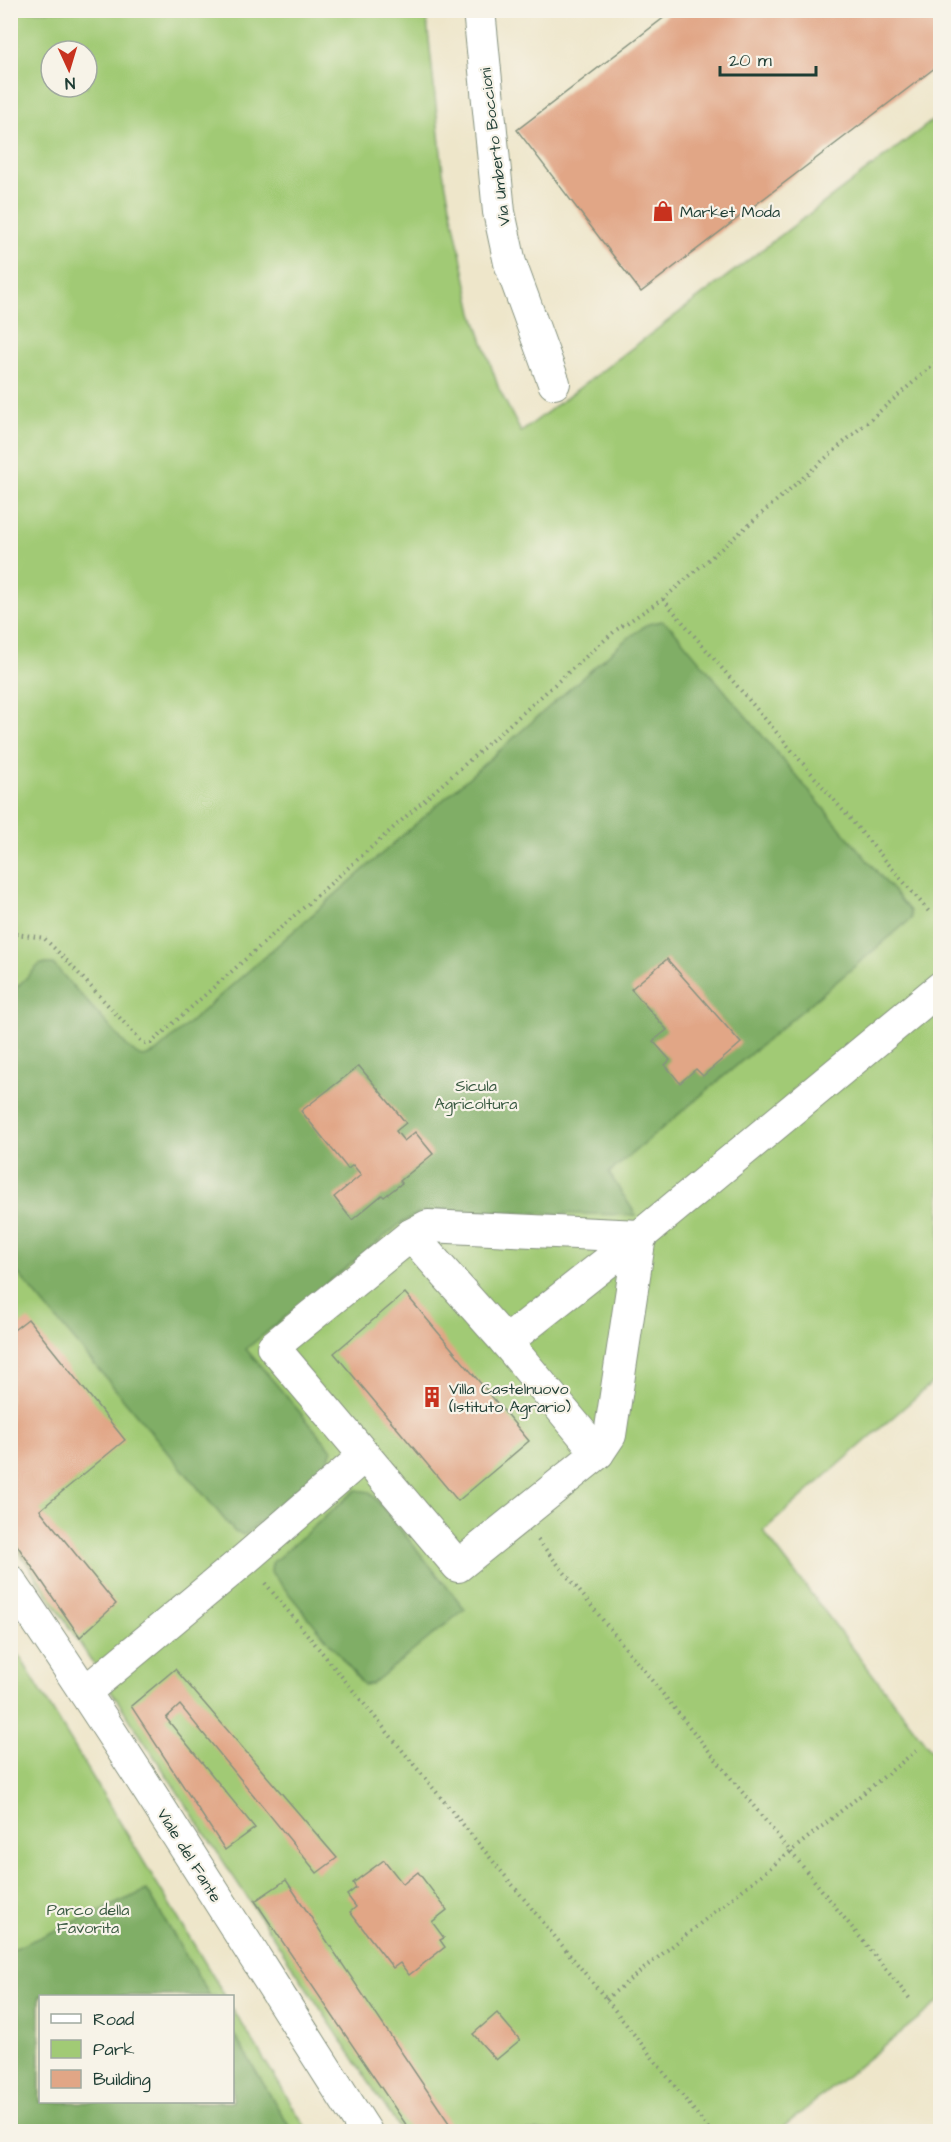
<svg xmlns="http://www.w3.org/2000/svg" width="951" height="2142" font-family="'Architects Daughter',sans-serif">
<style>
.green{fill:#a1ca75;stroke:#608454;stroke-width:1.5;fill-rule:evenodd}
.forest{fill:#80ae66;stroke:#50764d;stroke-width:1.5}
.building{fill:#e1a686}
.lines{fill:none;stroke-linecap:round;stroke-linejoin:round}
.minor-casing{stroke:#86927f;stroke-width:34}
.path{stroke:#86927f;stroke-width:4;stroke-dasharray:1.5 4.5;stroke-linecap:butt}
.minor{stroke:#fff;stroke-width:32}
.labels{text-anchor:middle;stroke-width:4.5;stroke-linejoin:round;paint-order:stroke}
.street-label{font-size:16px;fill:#1f3d34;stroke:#f7f3e8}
.poi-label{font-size:16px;fill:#1f3d34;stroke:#f7f3e8;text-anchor:start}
.park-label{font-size:16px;fill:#395941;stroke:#f7f3e8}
</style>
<rect width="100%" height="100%" fill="#f7f3e8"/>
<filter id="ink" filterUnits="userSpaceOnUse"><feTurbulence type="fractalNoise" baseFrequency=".0167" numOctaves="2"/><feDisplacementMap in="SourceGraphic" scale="12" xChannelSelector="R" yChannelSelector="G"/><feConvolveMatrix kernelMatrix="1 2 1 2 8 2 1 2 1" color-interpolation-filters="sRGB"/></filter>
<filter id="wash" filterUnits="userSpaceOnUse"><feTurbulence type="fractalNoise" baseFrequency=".008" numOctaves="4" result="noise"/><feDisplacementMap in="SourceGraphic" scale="24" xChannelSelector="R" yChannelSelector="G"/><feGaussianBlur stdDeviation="1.35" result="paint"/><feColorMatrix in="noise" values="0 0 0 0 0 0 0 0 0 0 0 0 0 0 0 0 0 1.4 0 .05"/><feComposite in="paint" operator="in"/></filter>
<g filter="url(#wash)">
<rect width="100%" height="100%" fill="#eee6ca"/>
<g class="green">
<path d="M10 11H426L443 172 473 313 499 389 521 432 940 115V1376L763 1531 940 1762V2001L778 2131H401L11 1539ZM51 51H87V87H51Z"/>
<path d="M11 1642 225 1996H40V2102H232L233 2009 308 2131H11Z"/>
</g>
<g class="forest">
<path d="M662 621 672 628 910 911 911 919 609 1173 636 1215 439 1211 420 1213 400 1224 246 1349 332 1450 327 1463 244 1535 235 1532 11 1265V993L40 964H53L128 1047C140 1058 142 1060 156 1052L624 641 648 624Z"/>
<path d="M356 1490 370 1492 465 1609 372 1684 364 1685 271 1572 272 1563Z"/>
<path d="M147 1890 210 1996H40V2102H232L233 2033 292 2131H11V1950Z"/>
</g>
<g id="blocks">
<g class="building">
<path d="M674 10H940V64L641 292 517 130Z"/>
<path d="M667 959 741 1043 703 1076 696 1069 680 1083 665 1065 670 1060 653 1041 667 1030 631 989Z"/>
<path d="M359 1066 406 1123 396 1131 404 1141 415 1132 433 1154 400 1181 402 1183 384 1197 382 1195 352 1220 334 1197 361 1175 353 1165 348 1169 301 1111Z"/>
<path d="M405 1293 529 1441 458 1501 334 1353Z"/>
<path d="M28 1319 125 1440 40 1510 116 1604 80 1637 10 1535V1333Z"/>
<path d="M175 1669 337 1858 317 1873 180 1705 166 1718 255 1828 225 1850 131 1706Z"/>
<path d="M384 1860 403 1884 418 1872 447 1910 432 1922 444 1938 440 1940 445 1947 409 1975 400 1963 393 1968 350 1912 356 1907 347 1895 356 1888 353 1883Z"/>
<path d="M286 1880 455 2132H411L255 1901Z"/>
<path d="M497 2013 520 2040 496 2060 473 2034Z"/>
</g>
</g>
</g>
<g filter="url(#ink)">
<use href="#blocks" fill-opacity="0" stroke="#86927f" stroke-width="1.5"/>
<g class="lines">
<defs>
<g id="minor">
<path d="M479 10 499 212 510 263 554 383"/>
<path d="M428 1226 640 1236 610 1435 598 1453 458 1566 273 1347 411 1235Z"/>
<path d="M411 1235 506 1342 598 1453"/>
<path d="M506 1342 640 1236 940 988"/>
<path d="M10 1581C134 1762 248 1948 366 2132"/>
<path d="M85 1692 245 1559 364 1456"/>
</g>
</defs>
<use href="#minor" class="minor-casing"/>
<g class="path">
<path d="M663 599 931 914"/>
<path d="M10 936 17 934 44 938 68 962 143 1043H151L616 630 663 599 940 359"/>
<path d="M538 1540 910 1999"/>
<path d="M265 1583 606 1999 711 2132"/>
<path d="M606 1999 916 1751"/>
</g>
<use href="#minor" class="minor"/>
</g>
</g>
<defs>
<symbol id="shop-bare" viewBox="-9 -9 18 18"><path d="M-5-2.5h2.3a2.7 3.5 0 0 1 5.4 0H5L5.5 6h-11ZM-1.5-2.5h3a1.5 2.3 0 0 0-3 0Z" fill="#c8321e" stroke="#f7f3e8" stroke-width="2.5" paint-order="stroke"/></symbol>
<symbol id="building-bare" viewBox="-9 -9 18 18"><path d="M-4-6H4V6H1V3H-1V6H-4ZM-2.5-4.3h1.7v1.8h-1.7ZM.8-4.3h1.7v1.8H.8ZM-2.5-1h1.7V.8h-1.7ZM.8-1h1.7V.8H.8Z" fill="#c8321e" stroke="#f7f3e8" stroke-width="2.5" paint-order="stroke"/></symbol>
</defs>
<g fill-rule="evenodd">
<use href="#shop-bare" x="648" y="196" width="30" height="30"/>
<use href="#building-bare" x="417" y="1382" width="30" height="30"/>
</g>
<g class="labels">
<g class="street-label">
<text transform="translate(494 147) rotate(-97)" y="6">Via Umberto Boccioni</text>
<text transform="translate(190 1855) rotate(58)" y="6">Viale del Fante</text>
</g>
<g class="poi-label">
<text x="680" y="217">Market Moda</text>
<text x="449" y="1394">Villa Castelnuovo<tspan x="449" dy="18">(Istituto Agrario)</tspan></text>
</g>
<g class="park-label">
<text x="476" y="1091">Sicula<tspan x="476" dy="18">Agricoltura</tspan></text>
<text x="88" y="1915">Parco della<tspan x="88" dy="18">Favorita</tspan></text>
</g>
</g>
<rect width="951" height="2142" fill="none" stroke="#f7f3e8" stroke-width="36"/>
<rect x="39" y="1995" width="195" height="108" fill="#f7f3e8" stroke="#a1aaa0" stroke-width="1.5"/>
<rect x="51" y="2014" width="30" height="9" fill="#ffffff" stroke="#a1aaa0" stroke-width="1.5"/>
<text x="93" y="2025" font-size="18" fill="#1f3d34">Road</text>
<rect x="51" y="2040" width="30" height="18" fill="#a1ca75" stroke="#a1aaa0" stroke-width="1.5"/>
<text x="93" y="2055" font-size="18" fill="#1f3d34">Park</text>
<rect x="51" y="2070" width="30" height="18" fill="#e1a686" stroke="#a1aaa0" stroke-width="1.5"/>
<text x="93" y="2085" font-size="18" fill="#1f3d34">Building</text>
<g transform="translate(69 69) rotate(176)"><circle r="28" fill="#f7f3e8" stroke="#a1aaa0" stroke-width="1.5"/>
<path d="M0-4.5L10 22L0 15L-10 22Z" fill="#c8321e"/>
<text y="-9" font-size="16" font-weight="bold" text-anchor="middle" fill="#1f3d34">N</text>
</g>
<path d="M720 66v9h96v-9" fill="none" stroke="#1f3d34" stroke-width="3"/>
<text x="729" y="66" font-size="18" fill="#1f3d34" stroke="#f7f3e8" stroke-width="4.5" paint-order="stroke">20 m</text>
</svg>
